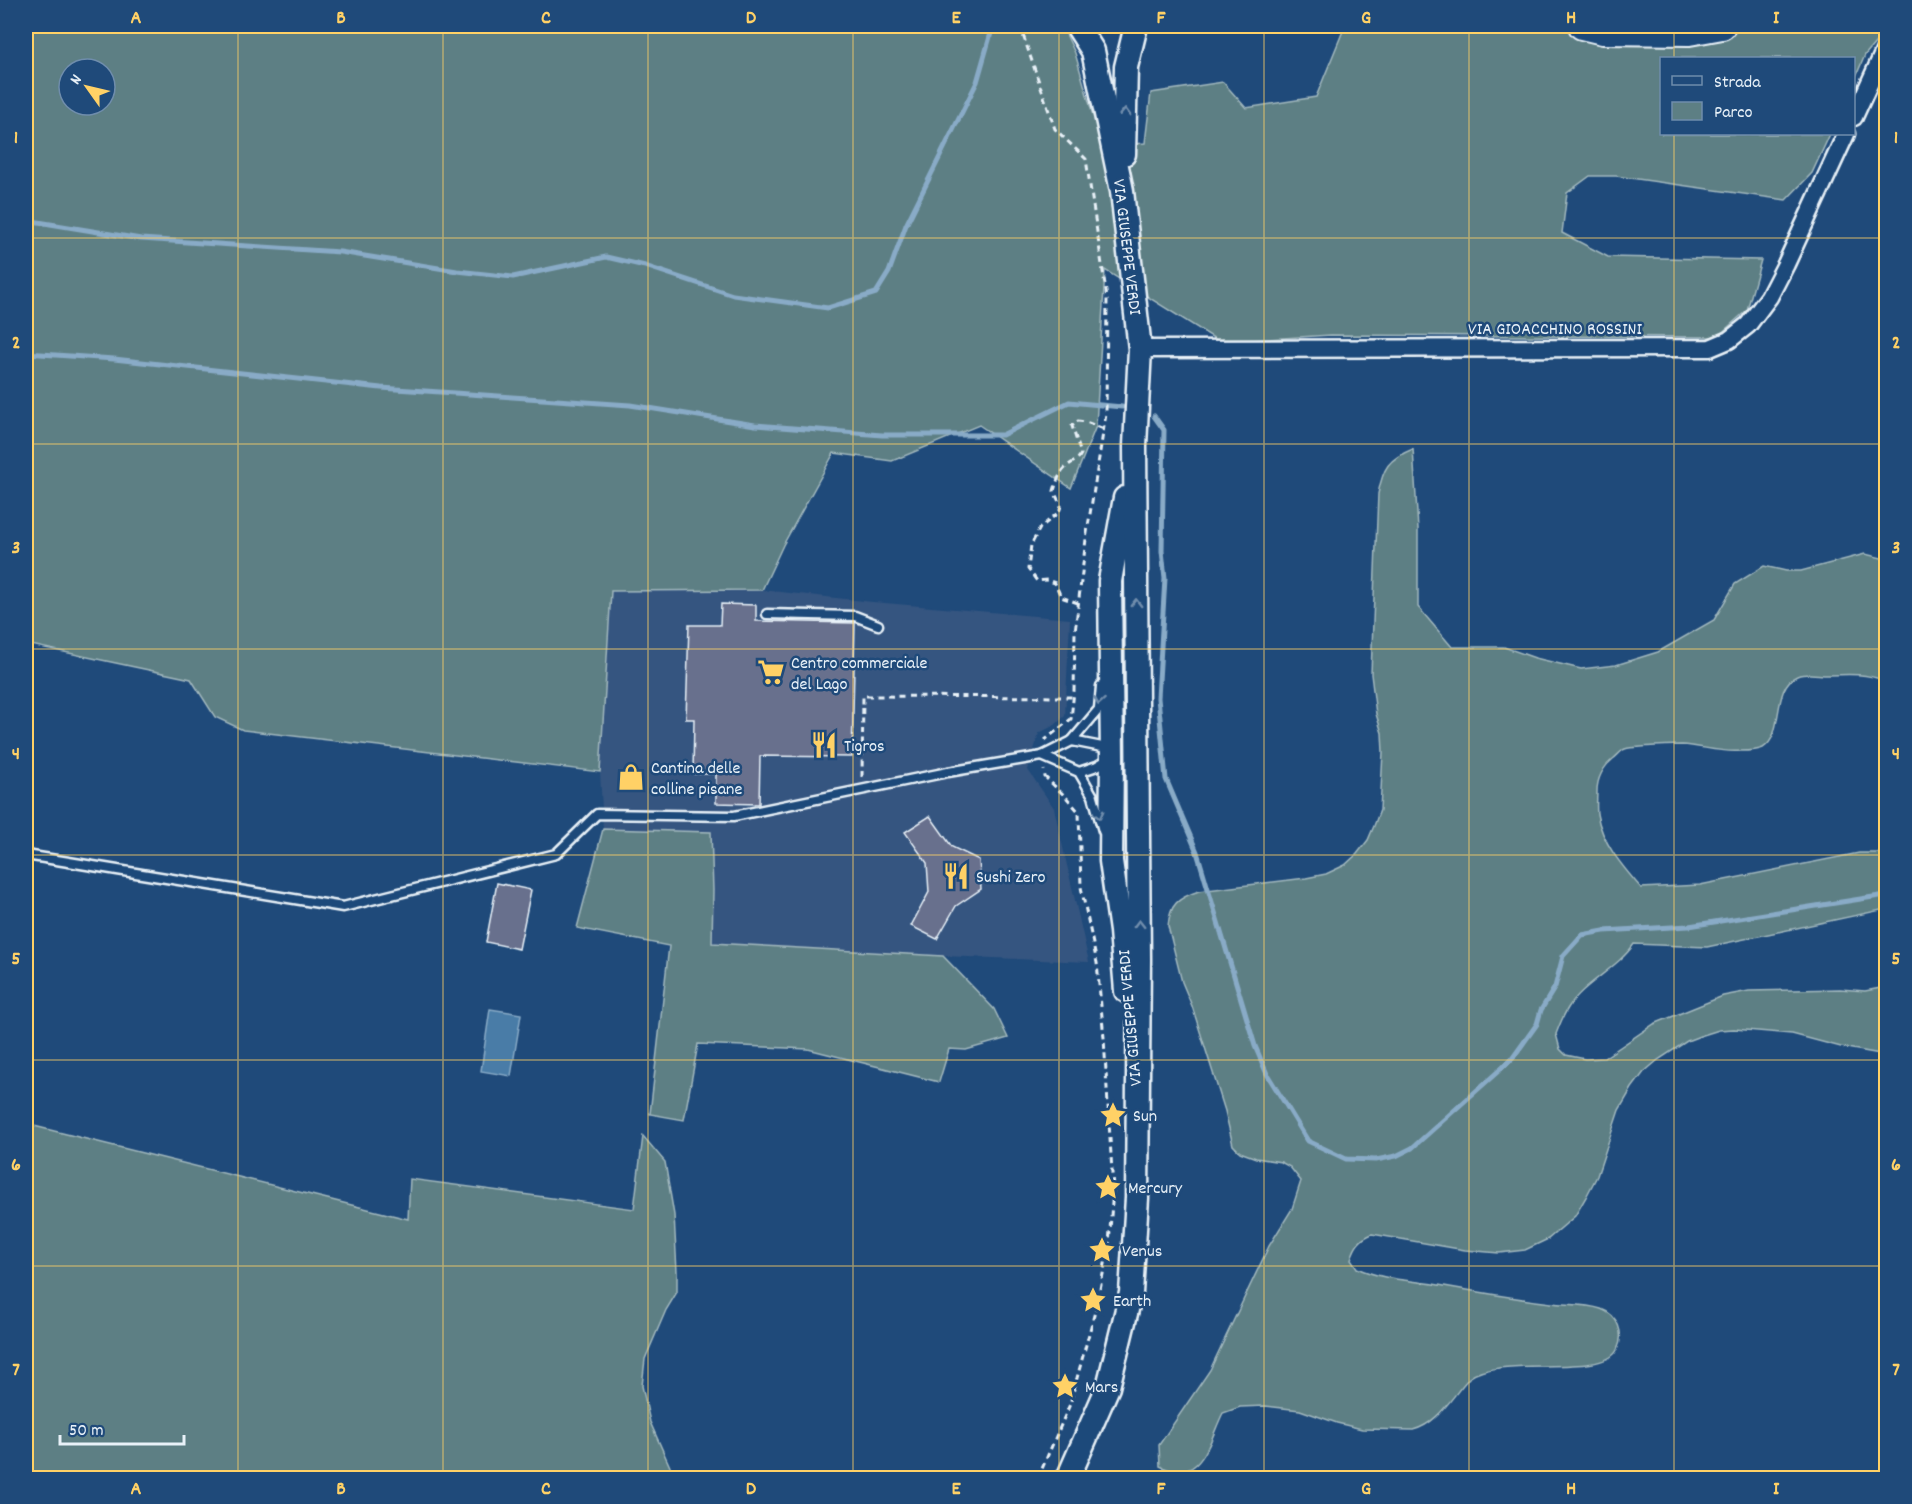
<svg xmlns="http://www.w3.org/2000/svg" width="1912" height="1504" font-family="Dekko,sans-serif">
<style>
.built{fill:#355580}
.green{fill:#5d7f84;stroke:#a2b8be;stroke-width:1.5;fill-rule:evenodd}
.water{fill:#497ca7;stroke:#89abc7;stroke-width:1.5}
.lines{fill:none;stroke-linecap:round;stroke-linejoin:round}
.stream{stroke:#89abc7;stroke-width:5}
.building{fill:#686f8d;stroke:#e8f1f8;stroke-width:1.5}
.service-casing{stroke:#e8f1f8;stroke-width:13}
.minor-casing{stroke:#e8f1f8;stroke-width:21}
.secondary-casing{stroke:#e8f1f8;stroke-width:27}
.primary-casing{stroke:#e8f1f8;stroke-width:30}
.path{stroke:#e8f1f8;stroke-width:3;stroke-dasharray:6 4.5;stroke-linecap:butt}
.service{stroke:#1f4a7a;stroke-width:8}
.minor{stroke:#1f4a7a;stroke-width:16}
.secondary{stroke:#1f4a7a;stroke-width:22}
.primary{stroke:#1f4a7a;stroke-width:26}
.oneway{stroke:#6f8dac}
.grid{fill:none;stroke:#ffd166;stroke-width:1.5;stroke-opacity:0.55}
.labels{text-anchor:middle;stroke-width:5;stroke-linejoin:round;paint-order:stroke}
.street-label{font-size:18px;fill:#e8f1f8;stroke:#1f4a7a}
.poi-label{font-size:18px;fill:#e8f1f8;stroke:#1f4a7a;text-anchor:start}
.neatline{fill:none;stroke:#ffd166;stroke-width:2}
.grid-label{font-size:20px;text-anchor:middle;font-weight:bold;fill:#ffd166}
</style>
<rect width="100%" height="100%" fill="#1f4a7a"/>
<filter id="ink" filterUnits="userSpaceOnUse"><feTurbulence type="fractalNoise" baseFrequency=".0167" numOctaves="2"/><feDisplacementMap in="SourceGraphic" scale="12" xChannelSelector="R" yChannelSelector="G"/><feConvolveMatrix kernelMatrix="1 2 1 2 8 2 1 2 1" color-interpolation-filters="sRGB"/></filter>
<g filter="url(#ink)">
<path class="built" d="M762 590 873 602 1070 619 1065 716 1055 725 1039 733 1028 770 1054 808 1089 962 943 956 711 943 603 829 600 771 611 591Z"/>
<g class="green">
<path d="M26 26H1062L1075 53 1102 147 1145 143 1151 93 1223 82 1246 108 1316 97 1345 26H1886V30L1865 55 1854 81V58H1662V134H1830L1812 173 1786 200 1616 176H1590L1567 193 1562 233 1608 257 1761 260 1747 310 1717 337 1331 335 1220 342 1105 270 1096 426 1071 488 979 425 892 461 834 453 783 545 762 590 611 591 600 772 243 730 215 717 191 679 26 644ZM69 69H105V105H69Z"/>
<path d="M1413 449 1418 529V607L1452 647H1504L1535 658 1581 669 1616 665 1658 652 1714 620 1735 584 1764 566 1786 571H1801L1865 554 1886 559V681C1866 673 1849 674 1828 675 1817 675 1807 672 1797 676 1771 687 1785 735 1763 748 1757 751 1748 751 1741 751 1720 753 1702 746 1682 745 1668 745 1655 746 1641 747 1635 748 1628 747 1623 750 1619 753 1616 757 1613 759 1603 767 1597 779 1597 791 1597 798 1596 806 1597 814 1602 843 1622 866 1641 888L1700 885 1859 853H1886V909L1707 947 1634 944C1617 969 1583 983 1568 1008 1563 1016 1559 1026 1556 1034L1560 1049 1566 1055 1585 1059 1604 1058 1654 1024 1723 996 1749 991 1840 989 1865 991 1886 987V1055L1841 1047 1792 1034 1734 1029 1719 1030 1700 1036 1687 1041 1658 1060 1644 1072 1632 1088 1619 1110 1597 1176 1586 1197 1575 1216 1548 1239 1525 1250 1499 1253 1465 1250 1372 1234C1360 1239 1355 1246 1351 1259L1357 1268C1380 1279 1408 1280 1433 1284 1472 1291 1511 1298 1551 1303 1567 1305 1585 1304 1601 1309 1618 1315 1625 1334 1617 1350 1603 1379 1499 1354 1469 1378 1452 1396 1438 1424 1413 1430L1362 1429 1337 1423 1300 1410 1265 1406 1240 1407 1223 1413C1209 1440 1202 1487 1160 1466L1159 1445 1210 1370 1269 1246 1292 1209 1301 1181 1290 1167 1281 1162 1256 1158 1240 1152 1233 1145 1225 1111 1192 1006 1182 982 1168 926C1170 904 1178 898 1199 891L1306 878 1326 874 1345 865 1357 854 1368 840 1374 826 1380 810 1383 752 1382 733 1376 714 1371 674 1378 494C1383 468 1388 459 1413 449Z"/>
<path d="M603 829 711 832 713 890 712 943 943 956 994 1009 1008 1038 966 1050 949 1049 939 1082 808 1049 698 1044 684 1120 650 1114 669 946 577 928Z"/>
<path d="M26 1124 408 1219 410 1179 634 1209 643 1136 665 1162 674 1215 677 1272V1292L666 1310 645 1359 642 1386 650 1422 675 1478H375L367 1477 364 1478H26Z"/>
</g>
<path class="water" d="M490 1009 521 1014 511 1076 481 1071Z"/>
<g class="lines">
<g class="stream">
<path d="M26 220 141 239 340 252 457 271 513 277 606 257 645 266 733 295 828 308 876 293 889 272 906 225 977 82 991 33"/>
<path d="M26 353 114 359 381 388 630 405 755 425 882 435H1002L1069 402 1122 407"/>
<path d="M1154 416 1164 430 1162 551 1165 578 1158 698 1166 779 1197 852 1255 1046 1267 1074 1308 1141 1346 1159 1376 1160 1396 1156 1412 1148 1512 1059 1537 1024 1541 1010 1555 987 1563 956 1582 935 1604 931 1689 926 1886 895"/>
</g>
</g>
<g class="building">
<path d="M721 604 756 605V621L855 623 852 757 760 756 759 804 716 803V774H693L694 719H686L689 625H720Z"/>
<path d="M930 816 952 847 979 860 981 889 956 906 937 939 911 926 929 892 927 863 905 832Z"/>
<path d="M497 883 531 890 519 949 486 942Z"/>
</g>
<g class="lines">
<defs>
<g id="service">
<path d="M767 614 855 616 878 625"/>
<path d="M1072 741 1102 747 1112 757 1097 766 1079 772"/>
<path d="M1042 756 1079 772 1093 796 1103 831"/>
<path d="M26 855 343 907 556 854 597 814 734 816 948 772 1042 756 1072 741 1099 709 1101 686"/>
</g>
<g id="minor">
<path d="M1854 117 1886 47"/>
<path d="M1140 349 1710 348 1729 340 1748 325 1769 297 1786 264 1846 134"/>
</g>
<g id="secondary">
<path d="M1124 154 1126 67 1136 26"/>
<path d="M1125 498 1110 581 1112 757 1111 861 1121 931 1126 991"/>
<path d="M1068 1478 1108 1387 1131 1293 1137 1198 1139 959 1135 446 1140 349 1122 191 1093 51 1077 26"/>
</g>
<path id="primary" d="M1582 26 1603 31 1689 32 1722 26"/>
</defs>
<use href="#service" class="service-casing"/>
<use href="#minor" class="minor-casing"/>
<use href="#secondary" class="secondary-casing"/>
<use href="#primary" class="primary-casing"/>
<g class="path">
<path d="M1020 26 1055 129 1086 159 1107 298 1106 414 1086 539 1075 632 1074 691 1071 719 1045 740"/>
<path d="M1078 603 1061 597 1055 583 1047 580 1037 581 1028 569 1031 545 1040 528 1059 512 1061 506 1054 491C1057 480 1060 471 1070 464 1076 460 1078 460 1081 454L1072 426 1078 421 1086 422 1104 429"/>
<path d="M862 777 863 696 1073 697"/>
<path d="M1038 1478 1070 1404 1097 1304 1109 1244 1113 1189 1104 1038 1097 963 1081 887 1079 812 1066 797 1045 777 1044 770"/>
</g>
<use href="#service" class="service"/>
<use href="#minor" class="minor"/>
<use href="#secondary" class="secondary"/>
<use href="#primary" class="primary"/>
</g>
<defs><path id="oneway-chevron" d="M-2-3.5L2.5 0L-2 3.5" fill="none" stroke-width="1.6" stroke-linecap="round" stroke-linejoin="round" transform="scale(1.5)"/></defs>
<g class="oneway">
<use href="#oneway-chevron" transform="translate(1125 112) rotate(-88)"/>
<use href="#oneway-chevron" transform="translate(1136 603) rotate(-90)"/>
<use href="#oneway-chevron" transform="translate(1099 701) rotate(100)"/>
<use href="#oneway-chevron" transform="translate(1099 815) rotate(75)"/>
<use href="#oneway-chevron" transform="translate(1139 924) rotate(-91)"/>
</g>
</g>
<path class="grid" d="M238 26V1478M443 26V1478M648 26V1478M853 26V1478M1059 26V1478M1264 26V1478M1469 26V1478M1674 26V58M1674 134V1478M26 238H1886M26 444H1886M26 649H1886M26 855H1886M26 1060H1886M26 1266H1886"/>
<defs>
<symbol id="supermarket-bare" viewBox="-9 -9 18 18"><path d="M-6-5.5h2.5l.6 2H6L4.5 2H-2.5L-4.4-4H-6ZM-1.5 3.2a1.3 1.3 0 1 0 .1 0ZM3 3.2a1.3 1.3 0 1 0 .1 0Z" fill="#ffd166" stroke="#1f4a7a" stroke-width="2.5" paint-order="stroke"/></symbol>
<symbol id="restaurant-bare" viewBox="-9 -9 18 18"><path d="M-5-6h1v4h1v-4h1v4h1v-4h1v5L-1.5 .5V6h-2V.5L-5-1ZM5-6V6H3V1.5H1.5Q1.5-4 5-6Z" fill="#ffd166" stroke="#1f4a7a" stroke-width="2.5" paint-order="stroke"/></symbol>
<symbol id="shop-bare" viewBox="-9 -9 18 18"><path d="M-5-2.5h2.3a2.7 3.5 0 0 1 5.4 0H5L5.5 6h-11ZM-1.5-2.5h3a1.5 2.3 0 0 0-3 0Z" fill="#ffd166" stroke="#1f4a7a" stroke-width="2.5" paint-order="stroke"/></symbol>
<symbol id="sight-bare" viewBox="-9 -9 18 18"><path d="M0-6L1.8-2.2L6-1.7L2.9 1.2L3.7 5.4L0 3.3L-3.7 5.4L-2.9 1.2L-6-1.7L-1.8-2.2Z" fill="#ffd166" stroke="#1f4a7a" stroke-width="2.5" paint-order="stroke"/></symbol>
</defs>
<g fill-rule="evenodd">
<use href="#supermarket-bare" x="752" y="653" width="38" height="38"/>
<use href="#restaurant-bare" x="805" y="726" width="38" height="38"/>
<use href="#shop-bare" x="612" y="758" width="38" height="38"/>
<use href="#restaurant-bare" x="937" y="857" width="38" height="38"/>
<use href="#sight-bare" x="1094" y="1096" width="38" height="38"/>
<use href="#sight-bare" x="1089" y="1168" width="38" height="38"/>
<use href="#sight-bare" x="1083" y="1231" width="38" height="38"/>
<use href="#sight-bare" x="1074" y="1281" width="38" height="38"/>
<use href="#sight-bare" x="1046" y="1367" width="38" height="38"/>
</g>
<g class="labels">
<g class="street-label">
<text transform="translate(1128 247) rotate(83)" y="6">VIA GIUSEPPE VERDI</text>
<text x="1555" y="334">VIA GIOACCHINO ROSSINI</text>
<text transform="translate(1129 1018) rotate(-95)" y="6">VIA GIUSEPPE VERDI</text>
</g>
<g class="poi-label">
<text x="791" y="668">Centro commerciale<tspan x="791" dy="21">del Lago</tspan></text>
<text x="844" y="751">Tigros</text>
<text x="651" y="773">Cantina delle<tspan x="651" dy="21">colline pisane</tspan></text>
<text x="976" y="882">Sushi Zero</text>
<text x="1133" y="1121">Sun</text>
<text x="1128" y="1193">Mercury</text>
<text x="1122" y="1256">Venus</text>
<text x="1113" y="1306">Earth</text>
<text x="1085" y="1392">Mars</text>
</g>
</g>
<rect width="1912" height="1504" fill="none" stroke="#1f4a7a" stroke-width="66"/>
<rect x="1660" y="57" width="195" height="78" fill="#1f4a7a" stroke="#6f8dac" stroke-width="1.5"/>
<rect x="1672" y="76" width="30" height="9" fill="#1f4a7a" stroke="#6f8dac" stroke-width="1.5"/>
<text x="1714" y="87" font-size="18" fill="#e8f1f8">Strada</text>
<rect x="1672" y="102" width="30" height="18" fill="#5d7f84" stroke="#6f8dac" stroke-width="1.5"/>
<text x="1714" y="117" font-size="18" fill="#e8f1f8">Parco</text>
<g transform="translate(87 87) rotate(304)"><circle r="28" fill="#1f4a7a" stroke="#6f8dac" stroke-width="1.5"/>
<path d="M0-4.5L10 22L0 15L-10 22Z" fill="#ffd166"/>
<text y="-9" font-size="16" font-weight="bold" text-anchor="middle" fill="#e8f1f8">N</text>
</g>
<path d="M60 1435v9h124v-9" fill="none" stroke="#e8f1f8" stroke-width="3"/>
<text x="69" y="1435" font-size="18" fill="#e8f1f8" stroke="#1f4a7a" stroke-width="4.5" paint-order="stroke">50 m</text>
<rect x="33" y="33" width="1846" height="1438" class="neatline"/>
<g class="grid-label">
<text x="136" y="23">A</text>
<text x="341" y="23">B</text>
<text x="546" y="23">C</text>
<text x="751" y="23">D</text>
<text x="956" y="23">E</text>
<text x="1161" y="23">F</text>
<text x="1366" y="23">G</text>
<text x="1571" y="23">H</text>
<text x="1776" y="23">I</text>
<text x="16" y="143">1</text>
<text x="1896" y="143">1</text>
<text x="16" y="348">2</text>
<text x="1896" y="348">2</text>
<text x="16" y="553">3</text>
<text x="1896" y="553">3</text>
<text x="16" y="759">4</text>
<text x="1896" y="759">4</text>
<text x="16" y="964">5</text>
<text x="1896" y="964">5</text>
<text x="16" y="1170">6</text>
<text x="1896" y="1170">6</text>
<text x="16" y="1375">7</text>
<text x="1896" y="1375">7</text>
<text x="136" y="1494">A</text>
<text x="341" y="1494">B</text>
<text x="546" y="1494">C</text>
<text x="751" y="1494">D</text>
<text x="956" y="1494">E</text>
<text x="1161" y="1494">F</text>
<text x="1366" y="1494">G</text>
<text x="1571" y="1494">H</text>
<text x="1776" y="1494">I</text>
</g>
</svg>
